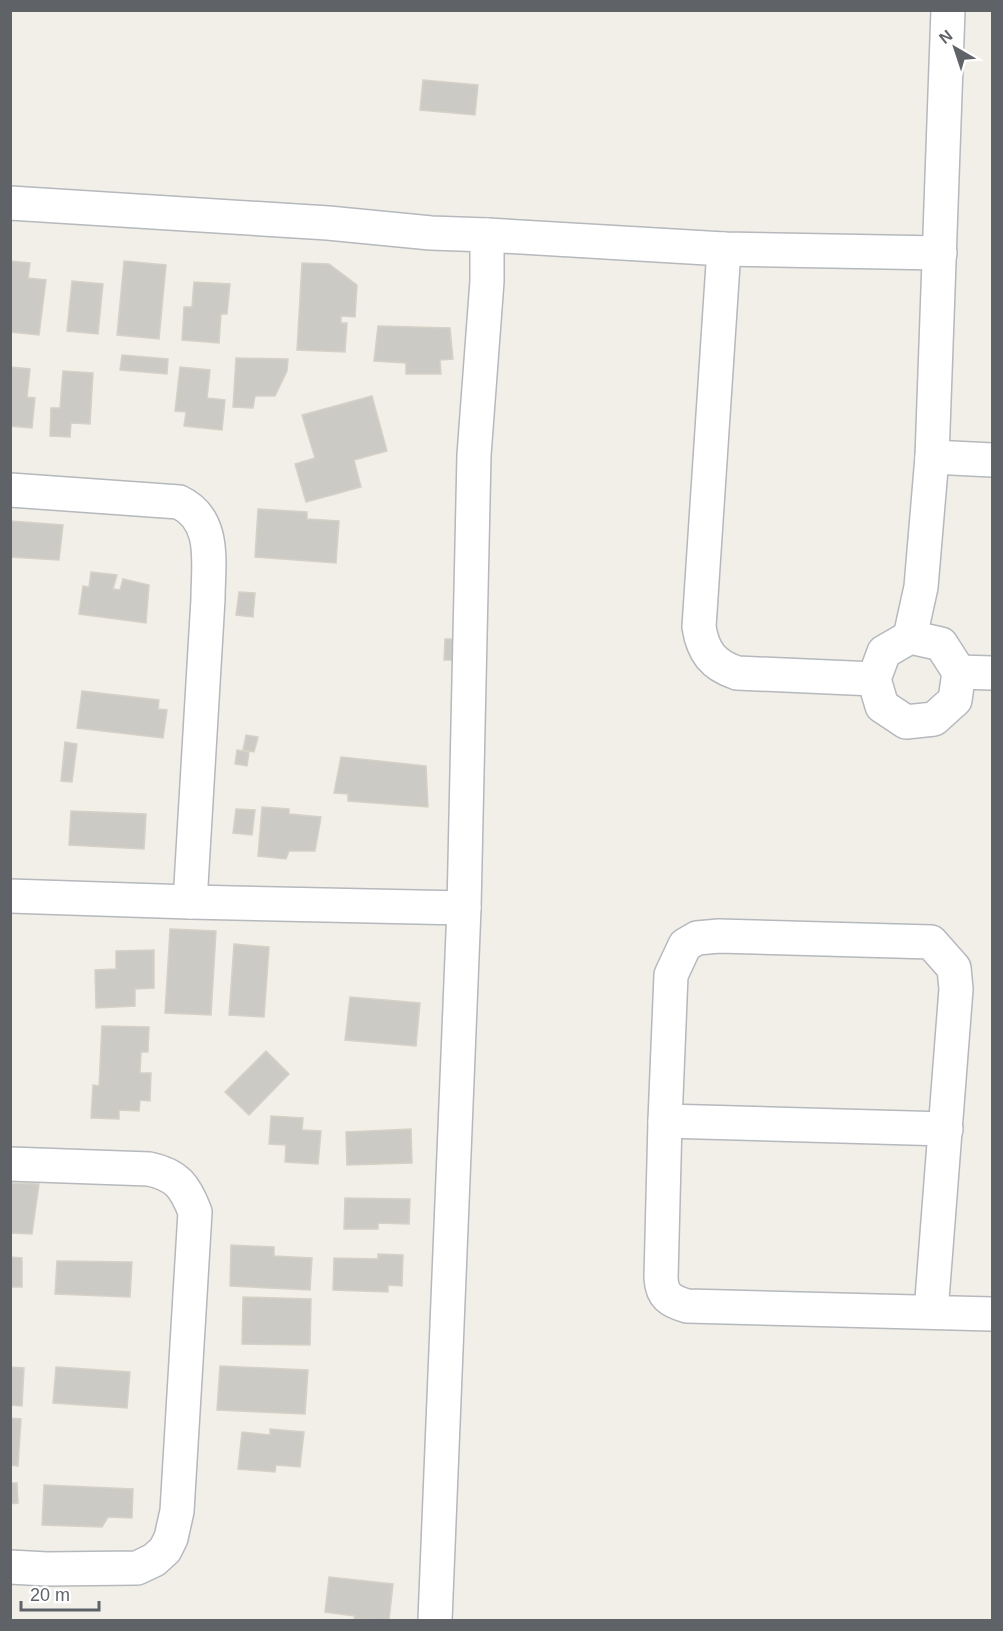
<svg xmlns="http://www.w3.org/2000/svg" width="1003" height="1631" font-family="Helvetica,sans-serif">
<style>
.building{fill:#cccac5;stroke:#d6d1c6;stroke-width:1.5}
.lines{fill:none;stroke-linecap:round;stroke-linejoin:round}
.minor-casing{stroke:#b5b8bc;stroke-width:36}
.minor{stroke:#fff;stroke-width:33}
</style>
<rect width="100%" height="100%" fill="#f1efe8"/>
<g class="building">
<path d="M423 80 478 85 475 115 420 110Z"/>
<path d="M10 261 30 263 28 278 46 280 39 335 10 332Z"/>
<path d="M124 261 166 265 159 339 117 335Z"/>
<path d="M302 263 329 264 357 285 355 317 341 316V323H347L345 352 297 350Z"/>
<path d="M72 281 103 284 98 334 67 331Z"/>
<path d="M194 282 230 284 227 314H221L219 343 182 340 184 307H192Z"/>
<path d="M378 326 450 328 453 359 440 360 441 374H406V363L374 361Z"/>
<path d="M122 355 168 359 167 374 120 370Z"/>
<path d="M236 358 288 359 287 371 275 396H255L253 408 233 407Z"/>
<path d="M10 367 30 369 27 397 35 398 32 428 10 426Z"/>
<path d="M180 367 210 370 207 398 225 400 222 430 184 426 186 412 175 411Z"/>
<path d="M63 371 93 373 90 424 71 423 70 437 50 436 51 408H60Z"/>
<path d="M372 396 387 451 354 460 361 487 306 502 295 464 315 458 302 415Z"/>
<path d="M258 509 307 512V519L339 521 336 563 255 557Z"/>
<path d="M10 521 63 525 59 560 10 557Z"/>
<path d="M91 572 117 575 113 589 120 590 123 579 149 585 146 623 79 614 83 586 89 587Z"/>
<path d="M239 592 255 593 253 617 236 615Z"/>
<path d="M445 639H459L458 660H444Z"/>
<path d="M82 691 159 700 158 709 167 710 163 738 77 728Z"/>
<path d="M246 735 258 737 254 752 243 750Z"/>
<path d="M65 742 77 744 72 782 61 781Z"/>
<path d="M237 750 249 752 247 766 235 764Z"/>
<path d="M341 757 426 766 428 807 348 801V794L334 793Z"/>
<path d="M262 807 289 809V814L321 817 315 851H289L286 859 258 856Z"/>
<path d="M236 809 255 810 252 835 233 833Z"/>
<path d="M71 811 146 814 144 849 69 845Z"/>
<path d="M170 929 216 931 211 1015 165 1013Z"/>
<path d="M234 944 269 947 264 1017 229 1015Z"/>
<path d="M154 950V988L135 989V1006L96 1008 95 970 116 969V951Z"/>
<path d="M350 997 420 1003 416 1046 345 1040Z"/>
<path d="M102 1026 149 1027 148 1052H141L140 1073H151L150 1101 140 1100 139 1111 119 1110V1119L91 1118 93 1085 99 1086Z"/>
<path d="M266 1051 289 1074 249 1115 225 1092Z"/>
<path d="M271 1116 303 1118 302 1130 321 1131 318 1164 285 1162 286 1145 269 1144Z"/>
<path d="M411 1129 412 1163 347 1165 346 1132Z"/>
<path d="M10 1183 39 1184 32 1234 10 1233Z"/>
<path d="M345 1198 410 1199 409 1224 378 1223V1229H344Z"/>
<path d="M231 1245 274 1247V1256L312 1258 310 1290 230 1286Z"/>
<path d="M378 1254 403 1255 402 1286 388 1285V1292L333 1290 334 1258 378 1259Z"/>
<path d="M10 1257 22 1258V1287H10Z"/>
<path d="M57 1261 132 1262 130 1297 55 1294Z"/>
<path d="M243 1297 311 1299 310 1345 242 1344Z"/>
<path d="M220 1366 308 1370 305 1414 217 1410Z"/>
<path d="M10 1367 24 1368 22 1406 10 1405Z"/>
<path d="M56 1367 130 1372 127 1408 53 1403Z"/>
<path d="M10 1418 21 1419 18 1466 10 1465Z"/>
<path d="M270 1429 304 1432 300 1467 276 1465 275 1472 238 1469 242 1432 270 1435Z"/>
<path d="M10 1483H17L18 1503 10 1504Z"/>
<path d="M44 1485 133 1489 132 1518 108 1517 102 1527 42 1525Z"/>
<path d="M329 1577 393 1584 389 1620 354 1619 355 1616 325 1612Z"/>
</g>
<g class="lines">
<defs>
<g id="minor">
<path d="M10 203 328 223 431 233 487 235V281L474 455 464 908 435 1620"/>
<path d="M487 235 724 249 940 253"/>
<path d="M724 249 699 627C703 652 713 665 737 673L874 679"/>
<path d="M932 457 992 460"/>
<path d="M10 490 179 502C217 520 208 564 208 599L190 902"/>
<path d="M910 637 921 587 932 457 948 10"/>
<path d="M910 637 941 644 959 672 955 700 934 719 906 722 882 706 874 679 884 652Z"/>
<path d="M959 672 992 673"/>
<path d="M10 896 190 902 464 908"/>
<path d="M665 1121 946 1129"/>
<path d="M10 1164 149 1169C177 1175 185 1186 195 1212L177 1511 171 1538 165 1550 154 1560 137 1568 47 1569 10 1567"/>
<path d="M931 1312 956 989 954 968 931 942 719 936 697 938 685 945 671 975 665 1121 661 1278C662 1296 670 1301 687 1306L992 1314"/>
</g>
</defs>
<use href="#minor" class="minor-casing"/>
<use href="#minor" class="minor"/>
</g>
<rect width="1003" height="1631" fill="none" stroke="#5f6368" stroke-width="24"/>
<g transform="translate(955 48) rotate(321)" stroke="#ffffff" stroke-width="4.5" paint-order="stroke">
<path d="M0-4.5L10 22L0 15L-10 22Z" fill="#5f6368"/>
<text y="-9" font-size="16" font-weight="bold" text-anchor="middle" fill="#5f6368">N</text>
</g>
<path d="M21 1601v9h78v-9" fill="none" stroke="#5f6368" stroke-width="3"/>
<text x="30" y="1601" font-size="18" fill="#5f6368" stroke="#ffffff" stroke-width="4.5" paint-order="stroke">20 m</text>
</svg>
